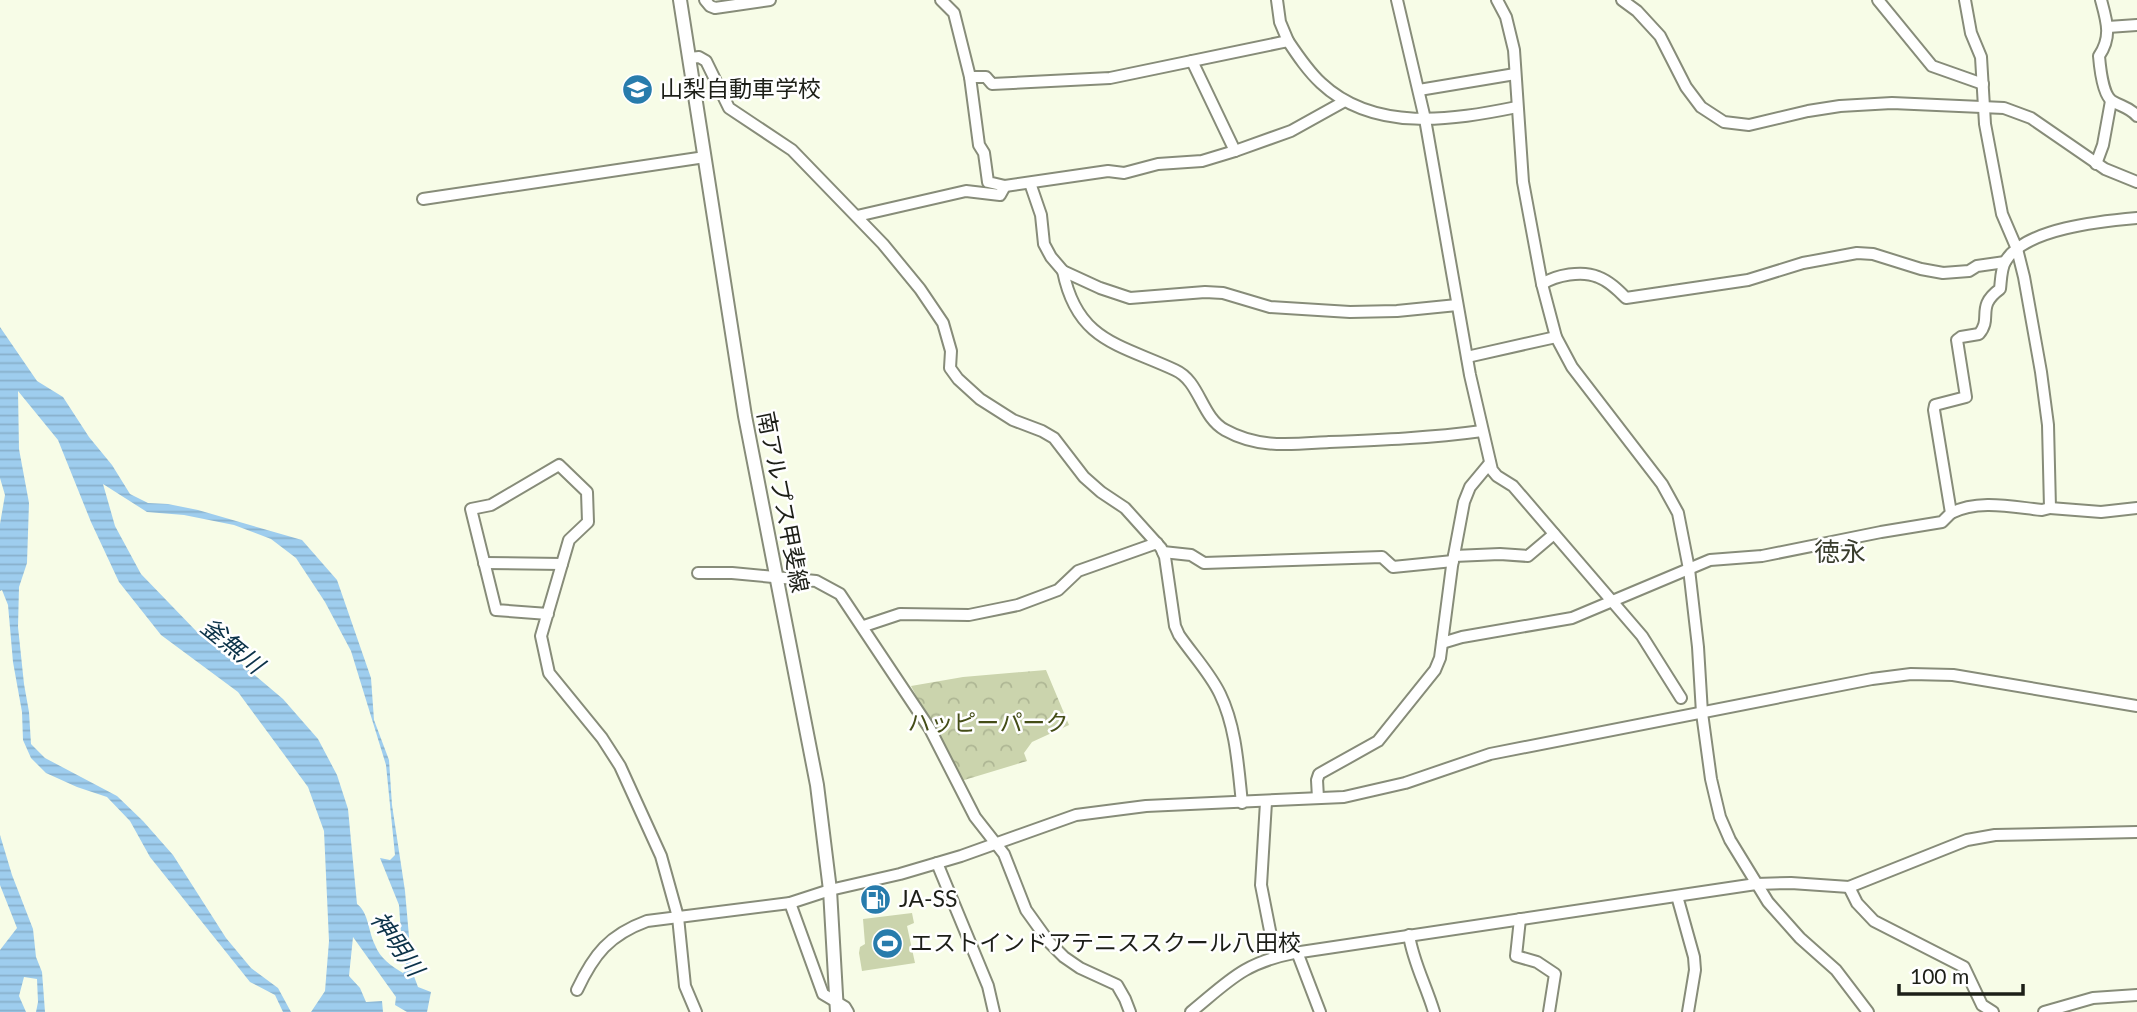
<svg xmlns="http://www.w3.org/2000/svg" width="2137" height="1012" font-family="Lato,'Noto Sans JP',sans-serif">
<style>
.park{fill:url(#park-crowns)}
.garden{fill:#cbd4ad}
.water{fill:url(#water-rules);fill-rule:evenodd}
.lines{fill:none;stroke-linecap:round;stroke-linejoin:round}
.minor-casing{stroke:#878c79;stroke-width:14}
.major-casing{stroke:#878c79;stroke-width:16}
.minor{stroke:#fff;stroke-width:10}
.major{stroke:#fff;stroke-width:12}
.labels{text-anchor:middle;stroke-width:5;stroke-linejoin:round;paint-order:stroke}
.poi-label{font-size:23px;fill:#1d1f18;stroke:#fff;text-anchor:start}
.street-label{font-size:23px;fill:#1d1f18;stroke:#fff}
.park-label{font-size:23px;fill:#444d17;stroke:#fff}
.water-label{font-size:24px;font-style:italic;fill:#0c3349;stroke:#fff}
.quarter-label{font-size:26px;fill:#3a3e2e;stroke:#fff}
</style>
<defs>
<pattern id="park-crowns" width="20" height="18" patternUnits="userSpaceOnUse" patternTransform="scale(1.75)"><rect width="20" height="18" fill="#cbd4ad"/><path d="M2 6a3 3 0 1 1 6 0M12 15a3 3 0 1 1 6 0" fill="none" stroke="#aeb694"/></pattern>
<pattern id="water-rules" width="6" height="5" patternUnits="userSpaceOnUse" patternTransform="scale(1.75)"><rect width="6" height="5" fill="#9ecdee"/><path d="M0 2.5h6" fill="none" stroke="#88b0cb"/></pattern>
</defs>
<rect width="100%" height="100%" fill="#f7fce7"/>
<path class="park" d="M1046 670 1069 725 1032 742 1024 753 1027 761 961 781 911 686 963 677Z"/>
<path class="garden" d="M912 913 914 923 907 926 915 963 862 971 859 953 860 947 865 944 863 919Z"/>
<g class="water">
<path d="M0 327 37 381 63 397 89 437 112 465 130 494 148 503 168 504 198 510 302 540 337 580 371 678 374 720 389 760 392 805 405 891 412 971 418 987 431 992 427 1012H407L395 1005 396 997 353 937 349 976 360 988 366 1002 382 1001 383 1012H311L325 991 329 941 324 831 308 787 238 692 161 635 119 582 91 522 58 440 18 391 19 449 29 503 27 563 19 587 18 627 24 684 29 712 31 744 45 758 117 796 143 821 173 855 226 938 251 968 278 988 291 1012H283L275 995 250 982 150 857 130 821 107 797 77 787 46 773 31 758 23 740 22 712 13 662 8 605 2 590 0 591V524L5 495 0 478ZM103 484 147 512 184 515 234 525 271 539 296 558 325 602 351 651 386 765 395 855 390 860 380 858 399 905 402 947 407 969 403 973C391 966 380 958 375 945 368 931 369 913 357 904L348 809 337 775 318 739 283 699 244 666 198 633 141 574 115 526Z"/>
<path d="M0 835 12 875 33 929 36 957 42 972 45 1012H36L38 1002 37 979 24 977 19 996 26 1012H0V950L17 928 0 885Z"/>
</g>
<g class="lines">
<defs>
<g id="minor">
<path d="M705 0 710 6 715 8 770 0"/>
<path d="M941 0 954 13 970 77 979 145 984 153 988 182 1005 186 1108 171 1124 173 1158 164 1202 161 1235 151 1291 131 1345 101"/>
<path d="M1277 0 1280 22 1288 41"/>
<path d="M1397 0 1425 119 1470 375 1492 470 1497 476 1513 486 1642 636 1681 698"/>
<path d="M1497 0 1506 17 1514 50 1523 182 1542 284 1556 337 1572 367 1662 484 1678 513 1689 569 1698 647 1702 713 1711 779 1720 817 1730 840 1768 902 1800 938 1836 970 1868 1012"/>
<path d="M1622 0 1637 11 1660 36 1686 87 1701 107 1724 122 1749 125 1808 111 1840 106 1892 103 2004 108 2031 118 2105 169 2137 182"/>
<path d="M1878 0 1932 66 1983 84"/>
<path d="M2101 0C2107 22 2112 37 2099 56 2100 68 2103 95 2112 101 2122 107 2129 107 2137 116"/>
<path d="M2108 27 2137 25"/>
<path d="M690 58 699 57 706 61 729 108 792 150 883 244 920 289 943 323 951 351 950 368 958 379 980 399 1013 420 1042 431 1054 438 1084 477 1101 492 1125 508 1161 548 1165 557 1175 626 1179 635C1192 654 1210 673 1220 694 1236 727 1238 766 1242 803"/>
<path d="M1192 61 1235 151"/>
<path d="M970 77H986L992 84 1110 78 1288 41C1298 56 1308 71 1321 83 1374 133 1453 120 1517 107"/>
<path d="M1419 90 1515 74"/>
<path d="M2096 164 2103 145 2111 101"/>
<path d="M1030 183 1041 215 1044 244 1051 257 1063 271 1100 288 1130 298 1205 292 1223 293 1270 307 1350 312 1397 311 1457 305"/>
<path d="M423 199 705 157"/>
<path d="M857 216 966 191 1000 195 1005 186"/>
<path d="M1063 271C1077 341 1119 344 1175 370 1200 381 1201 417 1225 430 1259 449 1292 444 1329 442 1380 440 1431 438 1482 431"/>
<path d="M1542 284C1556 275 1582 270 1598 277 1609 281 1618 290 1626 298L1748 280 1803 263 1857 253 1873 254 1921 269 1943 273 1969 271 1977 266 2005 262"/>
<path d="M1467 357 1556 337"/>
<path d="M2050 508 2101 512 2137 508"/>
<path d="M1951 513C1979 499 2012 507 2042 510L2050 508 2048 425 2041 372 2024 277 2017 249 2002 214 1985 124 1981 57 1971 33 1965 0"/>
<path d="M1163 552 1191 555 1204 563 1382 557 1393 567 1453 561"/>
<path d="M1454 556 1500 554 1528 556 1554 534"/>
<path d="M484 563 562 564"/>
<path d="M698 573H732L816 581 840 594 930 729 975 817 1004 854 1026 910 1049 942 1064 957 1080 968 1117 985 1125 999 1130 1012"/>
<path d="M548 614 496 610 471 509 491 505 559 465 587 492 588 522 569 540 541 636 549 673 602 738 620 766 661 856 678 917 685 986 696 1012"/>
<path d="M864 626 900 614 969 615 1018 605 1058 590 1078 571 1157 543"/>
<path d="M1442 643 1462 637 1572 618 1710 560 1762 556 1881 532 1942 522 1951 513 1934 410 1935 405 1966 397 1957 340 1961 337 1979 334C1993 318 1975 307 2000 289 2001 281 2001 269 2005 262 2024 228 2103 221 2137 218"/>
<path d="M1318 798 1317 780 1319 774 1378 741 1435 670 1440 658 1452 566 1464 502 1470 487 1490 463"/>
<path d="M1266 802 1261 885 1275 956"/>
<path d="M937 863 988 986 994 1012"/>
<path d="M1849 887 1857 903 1874 921 1964 967 1982 1005 1993 1012"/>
<path d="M1677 896 1694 957 1695 970 1688 1012"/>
<path d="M790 903 823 994 845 1007 848 1012"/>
<path d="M1520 919 1516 956 1537 962 1555 974 1549 1012"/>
<path d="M1409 935C1413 962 1426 985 1434 1012"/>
<path d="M1297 952 1320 1012"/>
<path d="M577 990C594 954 609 935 647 921L790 903 830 890 900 874 961 856 1076 815 1146 806 1344 797 1405 783 1490 754 1872 679 1911 674 1953 675 2137 706"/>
<path d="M1191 1012C1229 981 1243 963 1294 953L1756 884 1791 883 1849 887 1967 840 1995 835 2137 832"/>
<path d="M2044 1012 2093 998 2137 995"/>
</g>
<path id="major" d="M680 0 745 416 817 785 830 890 837 1012"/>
</defs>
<use href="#minor" class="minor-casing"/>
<use href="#major" class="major-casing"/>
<use href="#minor" class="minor"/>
<use href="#major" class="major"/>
</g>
<defs>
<symbol id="school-disc" viewBox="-11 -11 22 22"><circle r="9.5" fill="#287cac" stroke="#fff"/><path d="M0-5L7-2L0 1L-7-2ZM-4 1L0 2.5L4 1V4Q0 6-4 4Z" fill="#fff"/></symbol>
<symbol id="fuel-disc" viewBox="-11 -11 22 22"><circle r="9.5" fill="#287cac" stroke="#fff"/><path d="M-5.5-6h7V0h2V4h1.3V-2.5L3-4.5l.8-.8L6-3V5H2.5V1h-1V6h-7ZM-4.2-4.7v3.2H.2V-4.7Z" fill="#fff"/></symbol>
<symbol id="stadium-disc" viewBox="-11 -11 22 22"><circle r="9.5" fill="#287cac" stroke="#fff"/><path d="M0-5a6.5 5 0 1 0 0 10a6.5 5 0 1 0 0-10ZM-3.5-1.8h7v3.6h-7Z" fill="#fff"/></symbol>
</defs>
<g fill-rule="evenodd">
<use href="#school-disc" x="620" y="72" width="35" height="35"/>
<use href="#fuel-disc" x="858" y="882" width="35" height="35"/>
<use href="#stadium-disc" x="870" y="926" width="35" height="35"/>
</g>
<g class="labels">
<g class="poi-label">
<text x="660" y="97">山梨自動車学校</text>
<text x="899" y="907">JA-SS</text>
<text x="910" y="951">エストインドアテニススクール八田校</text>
</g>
<g class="street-label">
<text transform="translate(783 502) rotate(79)" y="8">南アルプス甲斐線</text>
</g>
<g class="park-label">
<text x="988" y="731">ハッピーパーク</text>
</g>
<g class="water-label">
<text transform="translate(232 646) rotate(39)" y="8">釜無川</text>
<text transform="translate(397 944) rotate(55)" y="8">神明川</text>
</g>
<g class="quarter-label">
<text x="1840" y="561">徳永</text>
</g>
</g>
<path d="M1899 984v10h124v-10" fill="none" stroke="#1d1f18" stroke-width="3.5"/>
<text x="1910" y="984" font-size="21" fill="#1d1f18" stroke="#ffffff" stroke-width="5" paint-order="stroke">100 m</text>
</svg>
